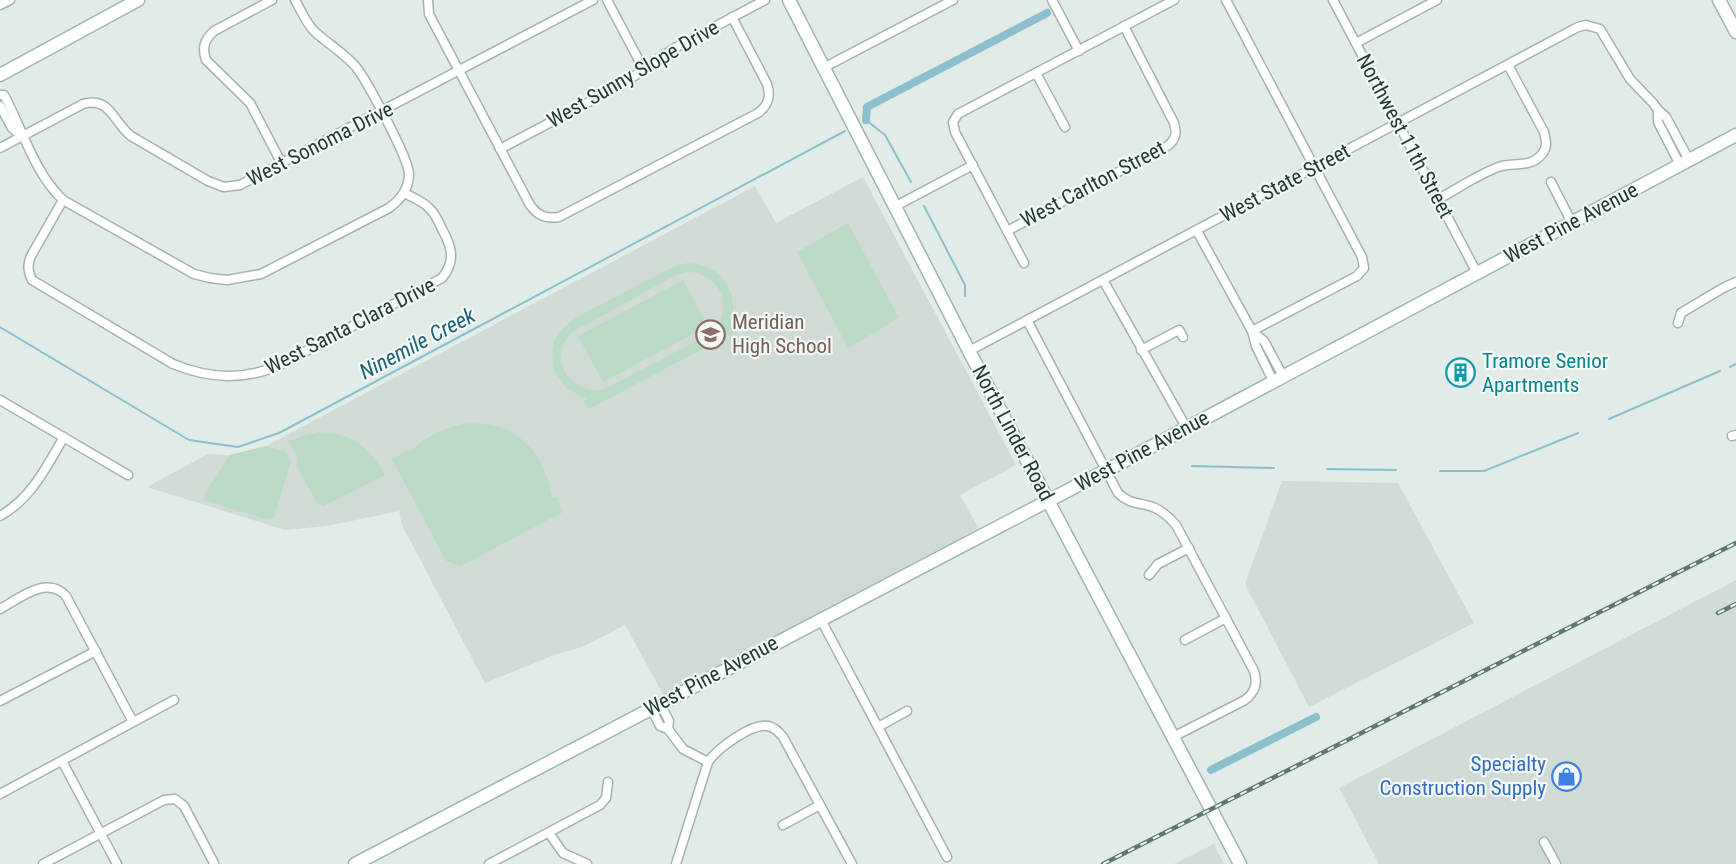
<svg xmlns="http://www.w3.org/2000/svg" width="1736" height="864" font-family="'Roboto Condensed',sans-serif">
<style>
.built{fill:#d0dbd6}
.green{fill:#bbdbc6;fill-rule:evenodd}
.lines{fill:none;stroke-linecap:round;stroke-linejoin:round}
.stream{stroke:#8cbfcd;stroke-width:2}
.canal{stroke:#8cbfcd;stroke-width:8}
.street-casing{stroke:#a4b3ae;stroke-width:11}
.secondary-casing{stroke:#a1b6b0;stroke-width:15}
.street{stroke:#fff;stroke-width:8}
.secondary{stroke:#fff;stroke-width:12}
.rail-casing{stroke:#5d7771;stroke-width:4.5}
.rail{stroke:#f2f8f5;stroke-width:2;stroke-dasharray:7;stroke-linecap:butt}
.labels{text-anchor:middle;stroke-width:4.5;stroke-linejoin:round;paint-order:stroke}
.street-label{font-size:21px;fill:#233b36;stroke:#f2f8f5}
.education-label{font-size:21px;fill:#785e54;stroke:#f2f8f5;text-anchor:start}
.culture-label{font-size:21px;fill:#0d838f;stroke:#f2f8f5;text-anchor:start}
.shop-label{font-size:21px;fill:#366cbe;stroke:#f2f8f5;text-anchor:end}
.water-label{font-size:22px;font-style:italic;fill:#206174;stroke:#f2f8f5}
</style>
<rect width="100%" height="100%" fill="#e1ebe7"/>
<g class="built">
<path d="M863 177 1016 465 960 495 979 529 663 694 625 625 582 647 554 655 485 683 402 525 399 511 327 526 285 530 147 487 208 454 230 455 266 446 755 186 776 223Z"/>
<path d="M1282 481 1398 483 1474 623 1309 707 1245 584Z"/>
<path d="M1736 580V864H1379L1339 788Z"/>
<path d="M1214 844 1224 864H1174Z"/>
</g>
<g class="green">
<path d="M848 223 899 318 848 348 797 252Z"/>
<path d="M687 263C711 263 732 279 733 304 734 319 727 317 735 332L589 409 584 401 587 399 567 389 554 371 552 352 554 341 560 331 575 318 673 267ZM687 272C720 272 735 308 713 332L605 389C571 396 547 360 571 333L676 275Z"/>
<path d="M683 280 708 326 603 382 578 336Z"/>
<path d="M472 423C480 424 489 424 496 426 529 435 547 465 552 497L557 498 563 512 461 566 446 561 392 459 407 451 410 452C428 434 447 426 472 423Z"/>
<path d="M318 432C352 434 369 445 385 475L323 506 317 503 297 467 298 460 289 441 305 435Z"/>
<path d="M266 446 286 452 291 461 274 518 269 520 203 500 205 493 230 455Z"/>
</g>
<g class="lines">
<g class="stream">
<path d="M866 120 885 135 911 182"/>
<path d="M924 206 965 285V296"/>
<path d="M0 327 189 440 238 447 279 433 845 131"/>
<path d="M1730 367 1736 364"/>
<path d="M1609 419 1720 371"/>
<path d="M1192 466 1274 468"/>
<path d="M1327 469 1396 470"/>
<path d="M1440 471H1484L1578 433"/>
</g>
<g class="canal">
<path d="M866 120 867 107 1047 13"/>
<path d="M1211 770 1316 717"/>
</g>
<defs>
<g id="street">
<path d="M272 0 214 31C204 40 202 48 206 60L250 103 282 164"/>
<path d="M428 0 429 14 530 205C538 216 546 219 559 217L758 113C769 105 771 96 767 84L732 17"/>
<path d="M607 0 644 70"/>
<path d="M1052 0 1079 51"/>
<path d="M1333 0 1477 273"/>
<path d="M0 5 10 0"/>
<path d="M1356 43 1437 0"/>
<path d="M825 67 953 0"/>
<path d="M1036 73 1065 127"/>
<path d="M0 95H4C23 130 33 171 63 200L194 274 210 278 227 280 261 274 389 208C400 200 409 189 409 174 409 159 367 81 356 67 344 53 328 44 314 31 306 23 301 10 295 0"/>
<path d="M0 106 12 128 21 136"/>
<path d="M0 148 83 104C110 96 113 122 131 136L208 181 224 187 240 185 593 0"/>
<path d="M500 149 623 84 673 49 765 0"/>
<path d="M1680 165 1658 122V110L1666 117 1689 160"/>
<path d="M1551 182 1572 223"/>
<path d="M1438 199C1456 190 1483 171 1502 166 1516 163 1532 167 1542 154 1548 147 1546 140 1544 132L1508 65"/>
<path d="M63 200 31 256C27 265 28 271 32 280L173 364C210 379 245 381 282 364L442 278C457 260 451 245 441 227 438 220 434 212 428 207 422 201 412 197 404 193"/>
<path d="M896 206 973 165"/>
<path d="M1007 231 1169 145C1176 138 1177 133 1174 123L1124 26"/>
<path d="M1197 231 1252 331 1357 276 1364 268 1362 257 1226 0"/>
<path d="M1024 263 955 132 953 122 958 114 1174 0"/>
<path d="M1103 280 1186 427"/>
<path d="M1027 320 1118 493C1130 505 1139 502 1153 507 1163 511 1169 517 1176 525L1254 671C1258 684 1255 692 1245 700L1173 737"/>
<path d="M1678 323 1681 313 1723 288 1736 282"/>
<path d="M1141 350 1179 330 1183 337"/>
<path d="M969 351 1578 27 1586 25 1600 29 1630 79 1653 103 1658 110"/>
<path d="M1273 381 1256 346 1252 331 1264 341 1283 376"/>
<path d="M0 400 128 475"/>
<path d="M1732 436 1736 435"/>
<path d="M0 516C32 498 46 467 64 437"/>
<path d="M1149 575 1158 564 1189 548"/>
<path d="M0 609C20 598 47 575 66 596L133 722"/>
<path d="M820 618 947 857"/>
<path d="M1185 640 1226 618"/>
<path d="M0 701 96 651"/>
<path d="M651 708 660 726 668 729 669 721 660 703"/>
<path d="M878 727 907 711"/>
<path d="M668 729 683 749 708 762"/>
<path d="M62 761 117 864"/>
<path d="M0 794 174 700"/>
<path d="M783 825 820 805"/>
<path d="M549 833 563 853 587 864"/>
<path d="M1544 842 1556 864"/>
<path d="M43 864 164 800 175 799 184 806 214 863"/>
<path d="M489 864 600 805 606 798 608 782"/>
<path d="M676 864 708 762C717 749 751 723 768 726 774 727 779 732 783 737L852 864"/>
</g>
<g id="secondary">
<path d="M789 0 969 351 1240 864"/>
<path d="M1719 0 1736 32"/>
<path d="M0 75 138 0"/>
<path d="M355 864 1168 438 1736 135"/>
</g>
</defs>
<use href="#street" class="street-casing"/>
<use href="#secondary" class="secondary-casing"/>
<use href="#street" class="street"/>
<use href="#secondary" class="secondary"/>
<defs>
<g id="rail">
<path d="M1718 613 1736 604"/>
<path d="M1103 864 1736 543"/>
</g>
</defs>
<use href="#rail" class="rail-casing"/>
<use href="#rail" class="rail"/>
</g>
<defs>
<symbol id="school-ring" viewBox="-11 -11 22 22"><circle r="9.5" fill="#f2f8f5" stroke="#8d6e63" stroke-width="1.5"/><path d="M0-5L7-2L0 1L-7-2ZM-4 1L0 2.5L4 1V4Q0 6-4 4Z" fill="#8d6e63"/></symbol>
<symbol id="building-ring" viewBox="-11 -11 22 22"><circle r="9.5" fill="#f2f8f5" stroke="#0f9aa8" stroke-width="1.5"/><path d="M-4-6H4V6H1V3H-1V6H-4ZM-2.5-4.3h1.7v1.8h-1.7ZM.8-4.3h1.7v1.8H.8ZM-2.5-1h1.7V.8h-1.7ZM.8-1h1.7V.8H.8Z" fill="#0f9aa8"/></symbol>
<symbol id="shop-ring" viewBox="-11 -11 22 22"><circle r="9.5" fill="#f2f8f5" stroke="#3f7fe0" stroke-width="1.5"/><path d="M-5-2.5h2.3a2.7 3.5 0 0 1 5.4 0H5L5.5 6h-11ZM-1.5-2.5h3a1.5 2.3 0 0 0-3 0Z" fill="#3f7fe0"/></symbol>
</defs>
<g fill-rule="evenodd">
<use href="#school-ring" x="694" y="318" width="33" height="33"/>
<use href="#building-ring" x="1444" y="356" width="33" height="33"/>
<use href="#shop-ring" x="1550" y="760" width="33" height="33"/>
</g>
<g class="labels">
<g class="street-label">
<text transform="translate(633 74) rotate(-30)" y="7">West Sunny Slope Drive</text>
<text transform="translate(1405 136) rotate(62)" y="7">Northwest 11th Street</text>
<text transform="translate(320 144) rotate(-27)" y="7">West Sonoma Drive</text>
<text transform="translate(1285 183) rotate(-28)" y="7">West State Street</text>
<text transform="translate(1093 184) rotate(-28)" y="7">West Carlton Street</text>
<text transform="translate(1571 223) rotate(-28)" y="7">West Pine Avenue</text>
<text transform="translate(350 326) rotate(-27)" y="7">West Santa Clara Drive</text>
<text transform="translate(1013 433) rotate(62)" y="7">North Linder Road</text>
<text transform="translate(1142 451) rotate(-28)" y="7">West Pine Avenue</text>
<text transform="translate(711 676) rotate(-28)" y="7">West Pine Avenue</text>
</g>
<g class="education-label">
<text x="732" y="329">Meridian<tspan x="732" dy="24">High School</tspan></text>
</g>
<g class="culture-label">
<text x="1482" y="368">Tramore Senior<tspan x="1482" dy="24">Apartments</tspan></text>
</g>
<g class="shop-label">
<text x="1546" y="771">Specialty<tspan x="1546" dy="24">Construction Supply</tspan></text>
</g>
<g class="water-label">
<text transform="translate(417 343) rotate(-28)" y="8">Ninemile Creek</text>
</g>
</g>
</svg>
